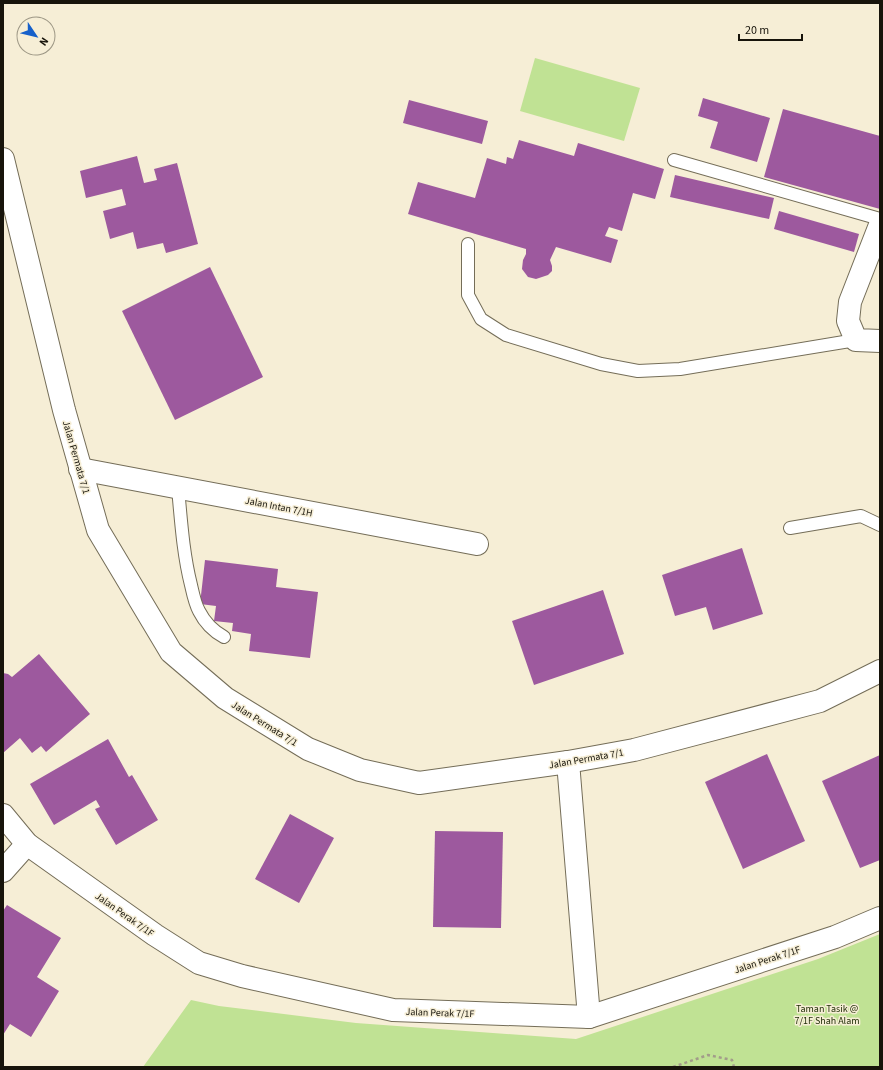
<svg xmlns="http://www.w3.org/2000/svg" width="883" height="1070" font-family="'Source Sans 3',sans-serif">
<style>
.green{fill:#c0e294}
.building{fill:#9d599e}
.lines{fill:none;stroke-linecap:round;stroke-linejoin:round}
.service-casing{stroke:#746d58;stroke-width:14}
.minor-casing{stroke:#746d58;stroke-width:24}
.path{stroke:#a29c8a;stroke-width:2.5;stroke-dasharray:3 3;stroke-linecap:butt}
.service{stroke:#fff;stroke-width:12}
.minor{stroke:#fff;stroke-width:22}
.labels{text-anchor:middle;stroke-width:3;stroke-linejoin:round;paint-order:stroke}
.street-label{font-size:10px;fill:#17140b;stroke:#f6eed6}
.park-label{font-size:10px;fill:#212f08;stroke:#f6eed6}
</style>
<rect width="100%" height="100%" fill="#f6eed6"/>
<g class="green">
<path d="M535 58 640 88 624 141 520 111Z"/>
<path d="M880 934V1067H143L191 1000 219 1006 356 1023 576 1039 818 959Z"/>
</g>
<g class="building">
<path d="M703 98 770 118 757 162 710 148 718 122 698 116Z"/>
<path d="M409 100 488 121 482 144 403 123Z"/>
<path d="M783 109 880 136V209L764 177Z"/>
<path d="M519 140 574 156 578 143 664 169 655 199 633 193 622 231 609 227 605 236 618 240 611 263 556 247 550 260 552 266V271L548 275 536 279 528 277 522 269 523 260 526 254V249L408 214 418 182 475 198 487 158 506 164 507 157 513 159Z"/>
<path d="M137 156 144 183 157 180 154 169 177 163 198 244 166 253 163 243 137 249 133 232 110 239 103 211 126 205 122 189 86 198 80 171Z"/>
<path d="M675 175 774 198 769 219 670 197Z"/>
<path d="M779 211 859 234 854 252 774 229Z"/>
<path d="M210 267 263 377 175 420 122 311Z"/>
<path d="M742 548 763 614 713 630 706 607 675 616 662 575Z"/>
<path d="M205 560 278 569 276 587 318 592 310 658 249 651 251 634 232 631 233 623 214 621 216 606 200 604Z"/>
<path d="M603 590 624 654 534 685 512 621Z"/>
<path d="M39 654 90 714 46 752 41 746 32 753 20 738 3 753V673L8 674 12 677Z"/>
<path d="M108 739 129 777 132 775 158 820 116 845 95 809 100 807 96 800 54 825 30 784Z"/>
<path d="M767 754 805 841 743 869 705 782Z"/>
<path d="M880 755V860L860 868 822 781Z"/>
<path d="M290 814 334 838 299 903 255 879Z"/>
<path d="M435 831 503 832 501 928 433 927Z"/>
<path d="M7 905 61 938 37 977 59 991 31 1037 10 1024 3 1035V911Z"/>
</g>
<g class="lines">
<defs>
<g id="service">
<path d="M674 160 880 219"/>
<path d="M468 244V295L481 319 506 335 601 364 638 371 680 369 856 340"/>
<path d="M178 488C181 520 183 553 191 585 193 594 195 604 199 611 205 623 213 631 224 637"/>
<path d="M790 528 861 516 880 525"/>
</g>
<g id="minor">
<path d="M3 159 64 410 98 530 171 652 225 698 308 749 360 770 419 783 568 762 634 750 820 701 880 671"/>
<path d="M880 225 850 302 848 321 856 340 880 341"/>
<path d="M80 469 477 544"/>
<path d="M568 762 589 1017"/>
<path d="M3 815 27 844 155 935 199 963 242 976 393 1010 589 1017 835 937 880 918"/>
<path d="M3 871 27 844"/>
</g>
</defs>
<use href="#service" class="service-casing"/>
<use href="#minor" class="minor-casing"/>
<path class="path" d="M673 1067 708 1055 732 1060 734 1067"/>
<use href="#service" class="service"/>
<use href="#minor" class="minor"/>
</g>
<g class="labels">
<g class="street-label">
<text transform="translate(77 457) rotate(74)" y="4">Jalan Permata 7/1</text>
<text transform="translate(279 506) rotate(11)" y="4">Jalan Intan 7/1H</text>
<text transform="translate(265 723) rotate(32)" y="4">Jalan Permata 7/1</text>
<text transform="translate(586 758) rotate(-10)" y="4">Jalan Permata 7/1</text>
<text transform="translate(125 914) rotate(35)" y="4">Jalan Perak 7/1F</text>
<text transform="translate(767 959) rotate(-18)" y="4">Jalan Perak 7/1F</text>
<text transform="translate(440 1012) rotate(2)" y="4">Jalan Perak 7/1F</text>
</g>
<g class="park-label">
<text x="827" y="1012">Taman Tasik @<tspan x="827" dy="12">7/1F Shah Alam</tspan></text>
</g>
</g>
<rect width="883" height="1070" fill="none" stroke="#17140b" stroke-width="8"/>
<g transform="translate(36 36) rotate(125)"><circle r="19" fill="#f6eed6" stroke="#9d9785"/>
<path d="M0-3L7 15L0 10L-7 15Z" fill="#1660ca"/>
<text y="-6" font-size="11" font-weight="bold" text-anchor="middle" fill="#17140b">N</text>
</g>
<path d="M739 34v6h63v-6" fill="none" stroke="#17140b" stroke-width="2"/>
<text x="745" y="34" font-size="12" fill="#17140b" stroke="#f6eed6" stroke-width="3" paint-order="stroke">20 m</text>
</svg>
